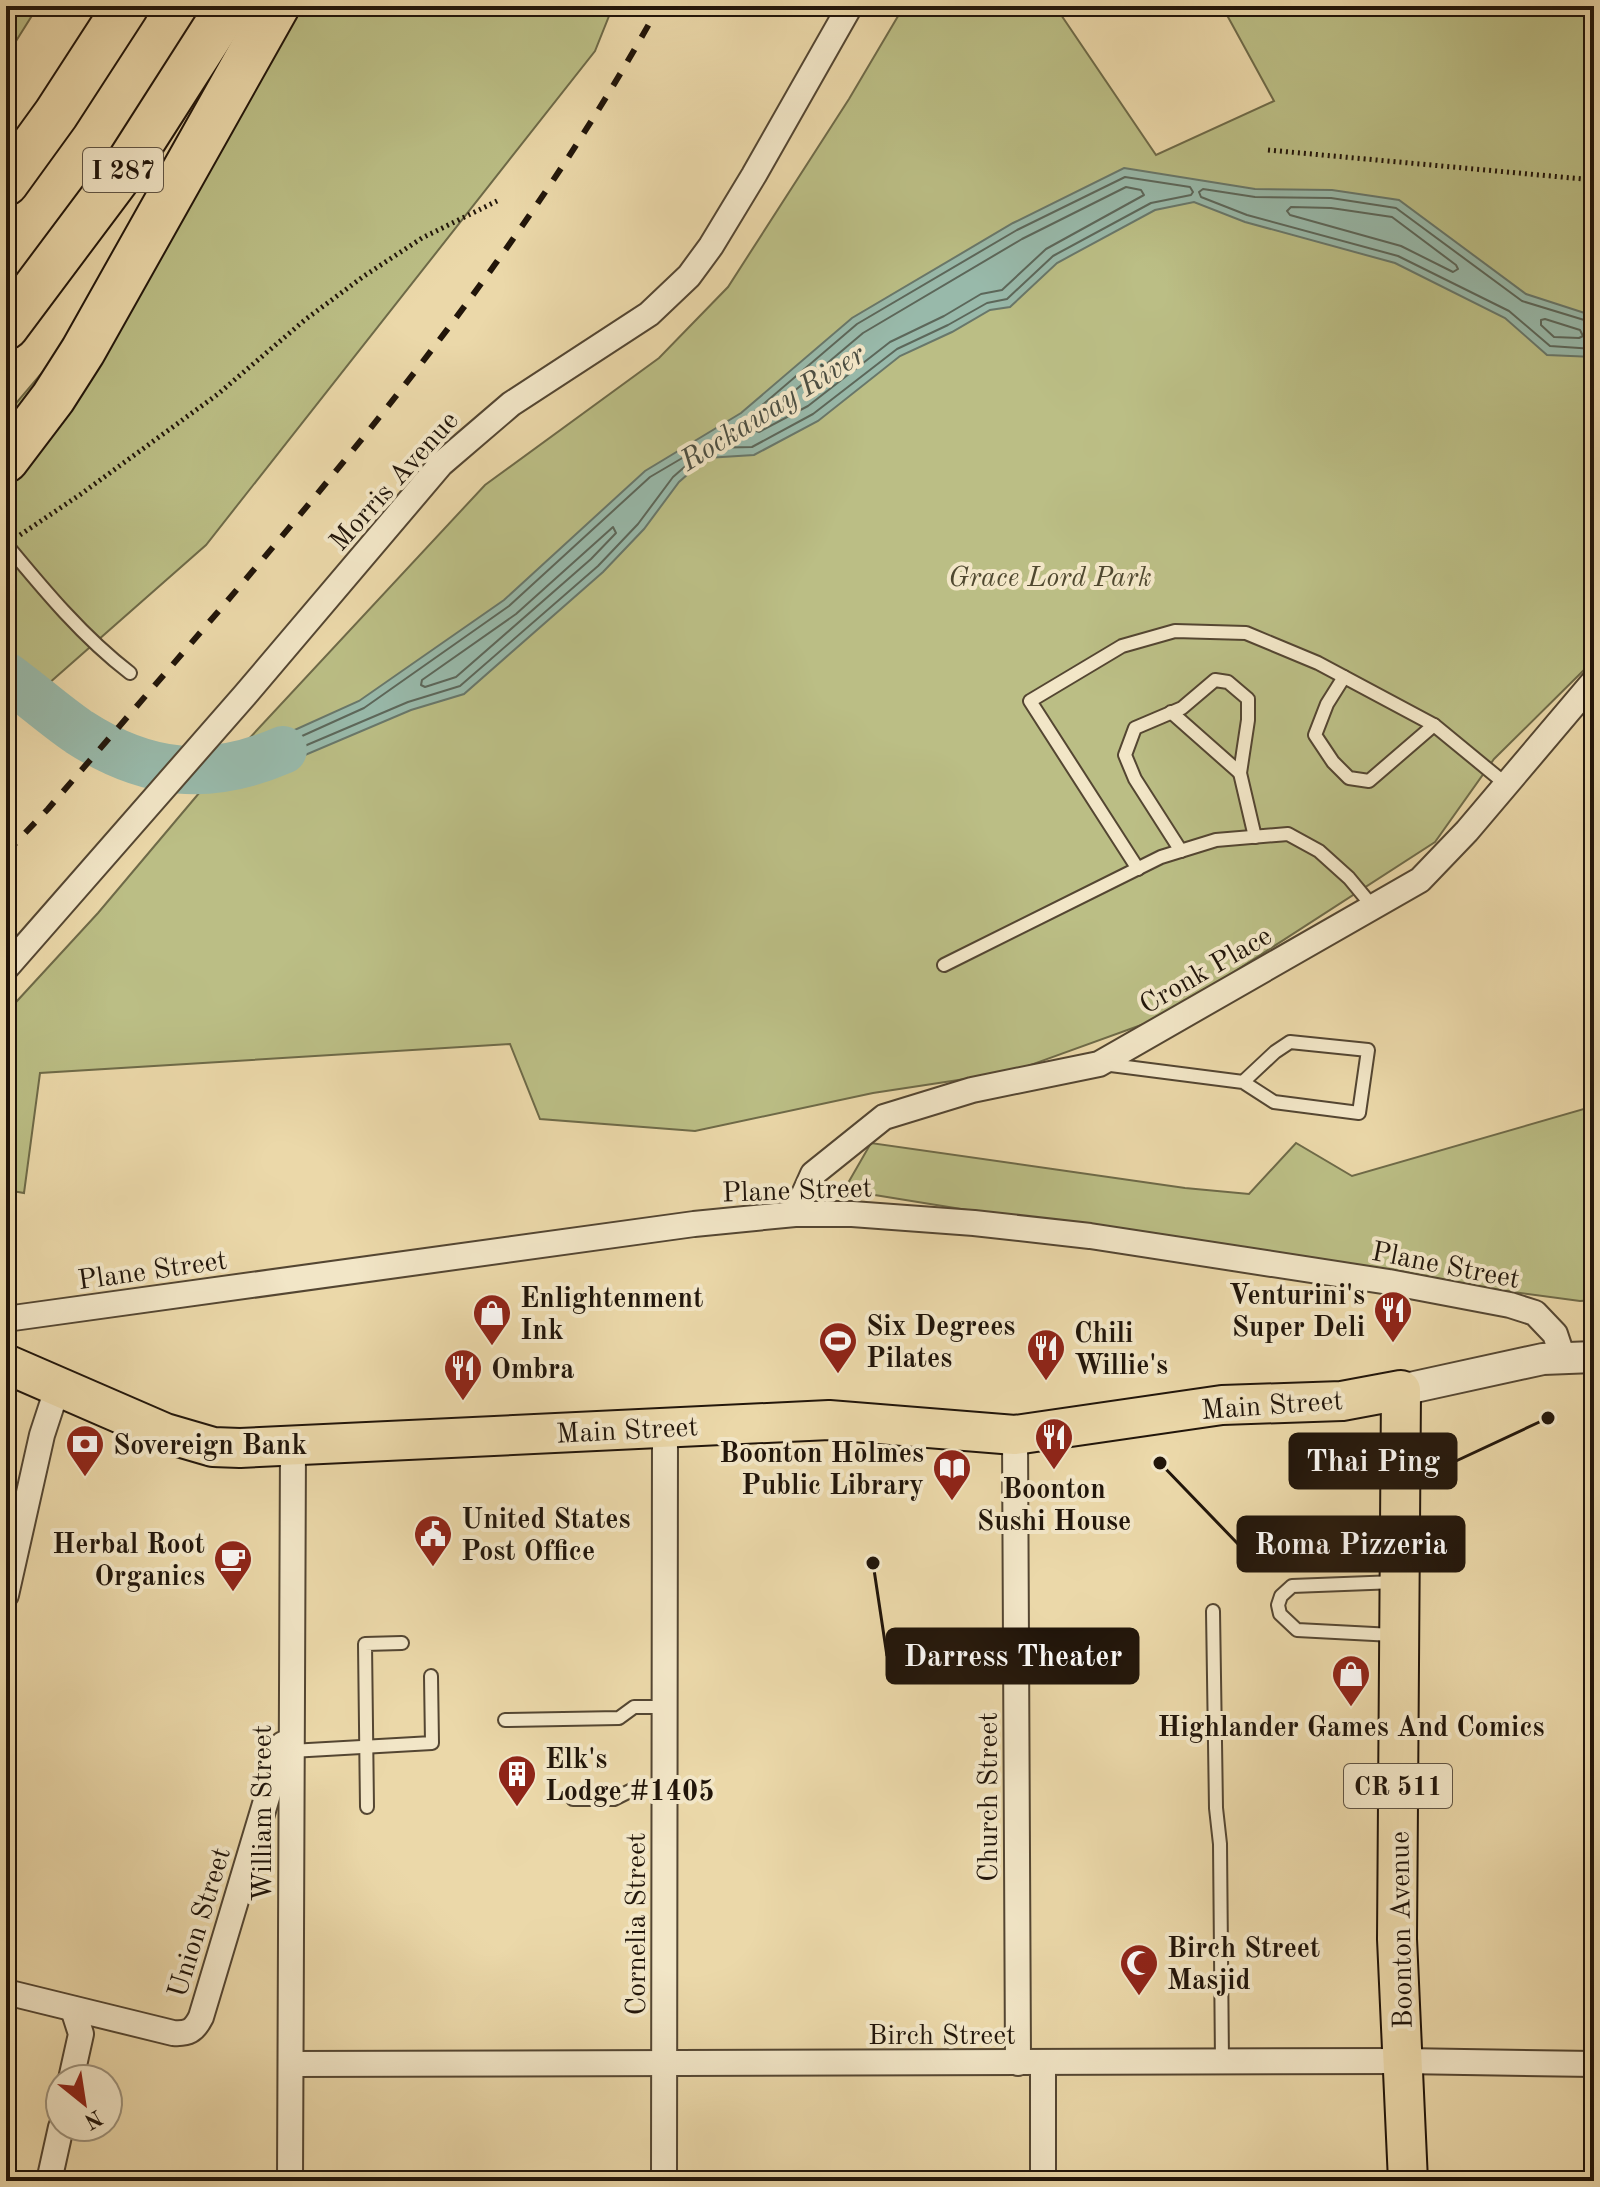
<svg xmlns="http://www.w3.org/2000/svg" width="1600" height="2187" font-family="'Old Standard TT',serif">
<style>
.green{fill:#bbbe85;stroke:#6e6a48;stroke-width:2}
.water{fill:#98b9aa;stroke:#68776a;stroke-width:2}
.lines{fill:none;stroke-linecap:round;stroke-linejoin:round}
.shore{stroke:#5c675a;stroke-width:2}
.river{stroke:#98b9aa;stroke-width:48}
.service-casing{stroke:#544632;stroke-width:16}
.minor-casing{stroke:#544632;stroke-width:28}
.tertiary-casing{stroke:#544632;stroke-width:34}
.primary-casing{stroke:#21150a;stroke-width:42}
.motorway-casing{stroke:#21150a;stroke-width:48}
.path{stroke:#21150a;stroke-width:5;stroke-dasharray:2 4;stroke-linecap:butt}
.service{stroke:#f2e6c7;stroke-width:12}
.minor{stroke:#f2e6c7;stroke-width:24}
.tertiary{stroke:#f2e6c7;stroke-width:30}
.primary{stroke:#ebd8a9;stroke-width:38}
.motorway{stroke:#ebd8a9;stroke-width:44}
.rail{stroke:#21150a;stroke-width:6;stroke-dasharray:14 14;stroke-linecap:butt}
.labels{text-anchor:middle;stroke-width:8;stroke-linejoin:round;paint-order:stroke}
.shield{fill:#f2e6c7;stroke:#605443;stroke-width:2}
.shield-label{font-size:26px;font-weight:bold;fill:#21150a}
.street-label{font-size:28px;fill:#21150a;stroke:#f2e6c7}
.park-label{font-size:28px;font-style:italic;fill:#4f482f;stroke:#f2e6c7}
.poi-label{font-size:28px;font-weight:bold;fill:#21150a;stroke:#f2e6c7;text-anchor:start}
.water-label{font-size:30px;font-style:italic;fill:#4b4e42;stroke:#f2e6c7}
.leader{fill:none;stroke:#21150a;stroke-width:3}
.callout-dot{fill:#21150a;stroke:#f2e6c7;stroke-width:3}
.callout{fill:#21150a;stroke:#21150a;stroke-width:3}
.callout-label{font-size:30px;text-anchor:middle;font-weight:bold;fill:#fff}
</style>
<rect width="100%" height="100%" fill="#ebd8a9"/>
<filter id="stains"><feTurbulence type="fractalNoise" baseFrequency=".0025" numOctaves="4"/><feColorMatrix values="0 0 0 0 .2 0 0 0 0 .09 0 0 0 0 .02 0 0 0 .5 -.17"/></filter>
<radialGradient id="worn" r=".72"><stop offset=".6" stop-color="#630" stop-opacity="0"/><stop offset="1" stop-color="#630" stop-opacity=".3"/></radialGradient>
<g class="green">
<path d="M6 6H38L6 57Z"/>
<path d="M296 6H613L595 51 206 545 6 721V415L97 308Z"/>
<path d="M904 6H1055L1156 155 1274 101 1222 6H1594V660L1494 759 1435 842 1166 1016 1011 1072 873 1093 695 1131 540 1119 510 1044 40 1073 24 1193 6 1190V1013L98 913 205 786 485 485 659 358 728 287 849 99Z"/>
<path d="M1594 1106V1300L1580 1301C1334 1269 1089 1230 844 1190L871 1143 1185 1188 1249 1194 1296 1143 1352 1176Z"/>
</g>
<path class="water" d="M1124 168 1255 189 1332 190 1399 200 1526 294 1594 316V357L1547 355 1505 318 1395 263 1245 222 1194 202 1155 210 1057 263 1010 307 990 310 952 332 900 356 818 421 754 455 706 458 679 482 644 529 603 572 464 694 411 710 284 764 205 786 247 741 288 733 359 701 504 600 645 471 741 413 852 318 1013 223Z"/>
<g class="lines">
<g class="shore">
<path d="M1125 177 1190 187 1193 192 1191 195 1151 203 1053 256 1007 299 987 303 948 325 897 349 813 414 752 447 706 448 707 443 746 419 857 324 1017 230Z"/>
<path d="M1126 187 1141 190 1144 195 1046 249 1002 290 981 294 944 316 890 342 808 406 759 432 754 430V425L863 333 1022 239Z"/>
<path d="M1291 207 1331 208 1392 217 1456 265 1458 269 1453 272 1401 246 1290 215 1287 211Z"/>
<path d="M1545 319 1580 330 1583 336 1579 338 1554 337 1541 325V320Z"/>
<path d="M1594 323 1522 301 1396 208 1331 198 1255 197 1203 189 1199 192 1201 197 1247 215 1398 256 1509 311 1550 346 1594 349"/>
<path d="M684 457 689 458V463L673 477 638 524 598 566 460 686 408 702 281 756 244 767 240 765V761L251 749 291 741 364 708 509 606 650 477Z"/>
<path d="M613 527 616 533 591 559 456 677 425 687 421 685 422 680 516 614Z"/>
</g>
<path class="river" d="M6 676C31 694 54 715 79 732 147 776 209 782 283 750"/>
<defs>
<g id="service">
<path d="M6 544C44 590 83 637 130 673"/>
<path d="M1344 677 1327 704 1315 735 1333 762 1349 778 1369 781 1434 725"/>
<path d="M1171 712 1240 773"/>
<path d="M1181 851 1135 779 1125 755 1135 728 1182 708 1215 680 1228 682 1248 699V720L1240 773 1255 837"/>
<path d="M1138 869 1030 701 1122 646 1175 631 1246 633 1318 663 1434 725 1507 785"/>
<path d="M944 965 1161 857 1216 840 1288 834 1319 851 1349 878 1373 907"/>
<path d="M1103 1064 1243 1082 1274 1102 1359 1113 1368 1050 1290 1042 1275 1052 1243 1082"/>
<path d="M1213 1611 1216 1808 1220 1844 1222 2062"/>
<path d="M1393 1635 1297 1630 1280 1614 1278 1605 1281 1596 1292 1586 1396 1582"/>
<path d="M505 1720 619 1718 634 1707H665"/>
<path d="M291 1751 432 1743 431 1676"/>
<path d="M573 1799H614L632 1790 665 1789"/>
<path d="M367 1807 365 1644 402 1643"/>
</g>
<g id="minor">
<path d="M6 968 245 695 441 464 511 404 649 314 689 276 711 246 754 175 850 6"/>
<path d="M795 1214 813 1174 884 1117 972 1090 1099 1064 1420 880 1467 831 1594 681"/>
<path d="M6 1319 694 1224 795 1214H852L974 1223 1090 1236 1389 1282 1510 1305 1535 1313 1555 1334 1563 1358"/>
<path d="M1015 1435 1018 2063"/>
<path d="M6 1595 42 1435 58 1386"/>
<path d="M6 1992 173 2033C188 2034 194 2031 201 2017L283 1744"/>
<path d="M291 2064 1403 2061 1594 2064"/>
<path d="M71 2079 81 2034 73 2009"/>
<path d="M49 2181 61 2127"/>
<path d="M290 2181 293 1445"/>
<path d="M664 2181 665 1427"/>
<path d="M1043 2181V2062"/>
</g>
<path id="tertiary" d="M1401 1390 1543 1359 1594 1357"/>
<path id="primary" d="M6 1364 165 1433 213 1447 240 1448 829 1420 1015 1435 1222 1405 1342 1401 1401 1390 1397 1939 1408 2181"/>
<g id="motorway">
<path d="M6 183 56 114 126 6"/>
<path d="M6 327 128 164 229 6"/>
<path d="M6 460 53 398 83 351 277 6"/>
</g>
</defs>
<use href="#service" class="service-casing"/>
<use href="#minor" class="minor-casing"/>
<use href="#tertiary" class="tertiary-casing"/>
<use href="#primary" class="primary-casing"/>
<use href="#motorway" class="motorway-casing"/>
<g class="path">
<path d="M1268 150 1594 180"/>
<path d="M20 535 81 494 218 394 306 319 364 276 422 238 499 200"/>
</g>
<use href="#service" class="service"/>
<use href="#minor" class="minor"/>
<use href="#tertiary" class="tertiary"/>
<use href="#primary" class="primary"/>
<use href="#motorway" class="motorway"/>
<path class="rail" d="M6 853 48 809C267 554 496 303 659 6"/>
</g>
<defs>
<symbol id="restaurant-pin" viewBox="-11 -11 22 30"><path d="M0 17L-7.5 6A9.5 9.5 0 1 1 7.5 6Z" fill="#8f2418" stroke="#f2e6c7"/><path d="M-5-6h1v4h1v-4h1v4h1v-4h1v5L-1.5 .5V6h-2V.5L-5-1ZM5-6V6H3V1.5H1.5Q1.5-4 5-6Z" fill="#fff"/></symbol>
<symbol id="shop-pin" viewBox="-11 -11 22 30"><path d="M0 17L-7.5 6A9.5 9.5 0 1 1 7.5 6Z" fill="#8f2418" stroke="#f2e6c7"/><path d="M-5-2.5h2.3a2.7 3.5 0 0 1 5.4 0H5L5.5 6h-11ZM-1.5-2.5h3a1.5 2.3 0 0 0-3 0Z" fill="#fff"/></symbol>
<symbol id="stadium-pin" viewBox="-11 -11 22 30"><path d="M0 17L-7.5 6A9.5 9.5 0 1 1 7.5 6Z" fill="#8f2418" stroke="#f2e6c7"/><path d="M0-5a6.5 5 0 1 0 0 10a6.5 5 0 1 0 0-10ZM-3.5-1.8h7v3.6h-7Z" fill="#fff"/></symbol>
<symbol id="bank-pin" viewBox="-11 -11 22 30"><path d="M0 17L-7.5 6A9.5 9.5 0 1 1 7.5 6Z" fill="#8f2418" stroke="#f2e6c7"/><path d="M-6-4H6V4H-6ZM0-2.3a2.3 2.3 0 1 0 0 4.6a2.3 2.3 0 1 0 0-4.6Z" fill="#fff"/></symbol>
<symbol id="library-pin" viewBox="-11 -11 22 30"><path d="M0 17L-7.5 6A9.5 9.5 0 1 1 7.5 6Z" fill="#8f2418" stroke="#f2e6c7"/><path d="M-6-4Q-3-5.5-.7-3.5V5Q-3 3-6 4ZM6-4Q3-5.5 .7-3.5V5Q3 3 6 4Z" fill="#fff"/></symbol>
<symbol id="civic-pin" viewBox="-11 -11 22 30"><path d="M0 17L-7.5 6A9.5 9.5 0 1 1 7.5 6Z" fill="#8f2418" stroke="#f2e6c7"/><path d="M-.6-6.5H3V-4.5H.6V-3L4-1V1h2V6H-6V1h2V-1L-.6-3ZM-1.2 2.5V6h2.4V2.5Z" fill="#fff"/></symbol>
<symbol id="cafe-pin" viewBox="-11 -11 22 30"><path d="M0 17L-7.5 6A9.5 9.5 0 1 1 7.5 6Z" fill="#8f2418" stroke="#f2e6c7"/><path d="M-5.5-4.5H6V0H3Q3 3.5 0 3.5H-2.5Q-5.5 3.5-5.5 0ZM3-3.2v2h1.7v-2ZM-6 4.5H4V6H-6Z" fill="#fff"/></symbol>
<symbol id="building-pin" viewBox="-11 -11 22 30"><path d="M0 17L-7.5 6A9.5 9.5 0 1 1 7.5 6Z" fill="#8f2418" stroke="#f2e6c7"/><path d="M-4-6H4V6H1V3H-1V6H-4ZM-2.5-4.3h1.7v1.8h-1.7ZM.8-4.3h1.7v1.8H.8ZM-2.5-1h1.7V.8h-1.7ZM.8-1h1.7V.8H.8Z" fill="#fff"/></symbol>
<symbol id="mosque-pin" viewBox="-11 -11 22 30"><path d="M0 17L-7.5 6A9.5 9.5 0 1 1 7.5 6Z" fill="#8f2418" stroke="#f2e6c7"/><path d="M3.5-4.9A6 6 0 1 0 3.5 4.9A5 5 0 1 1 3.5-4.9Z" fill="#fff"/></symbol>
</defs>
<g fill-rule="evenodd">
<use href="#restaurant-pin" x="1371" y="1288" width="44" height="60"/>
<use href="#shop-pin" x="470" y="1291" width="44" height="60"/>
<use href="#stadium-pin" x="816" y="1319" width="44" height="60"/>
<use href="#restaurant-pin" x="1024" y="1326" width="44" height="60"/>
<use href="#restaurant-pin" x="441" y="1346" width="44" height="60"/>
<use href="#restaurant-pin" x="1032" y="1415" width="44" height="60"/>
<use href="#bank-pin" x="63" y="1422" width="44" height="60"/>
<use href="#library-pin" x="930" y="1446" width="44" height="60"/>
<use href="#civic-pin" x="411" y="1512" width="44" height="60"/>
<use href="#cafe-pin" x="211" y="1537" width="44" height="60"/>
<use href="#shop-pin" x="1329" y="1652" width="44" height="60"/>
<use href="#building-pin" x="495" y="1752" width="44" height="60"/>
<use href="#mosque-pin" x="1117" y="1941" width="44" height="60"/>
</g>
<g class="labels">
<g class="shield">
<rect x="83" y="148" width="80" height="44" rx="6"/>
<rect x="1344" y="1764" width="108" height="44" rx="6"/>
</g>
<g class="shield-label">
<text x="123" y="179">I 287</text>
<text x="1398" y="1795">CR 511</text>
</g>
<g class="street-label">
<text transform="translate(393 480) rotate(-48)" y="10">Morris Avenue</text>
<text transform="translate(1205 969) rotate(-30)" y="10">Cronk Place</text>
<text transform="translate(797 1189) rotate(-2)" y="10">Plane Street</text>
<text transform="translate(1446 1264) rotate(11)" y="10">Plane Street</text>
<text transform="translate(152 1269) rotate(-8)" y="10">Plane Street</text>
<text transform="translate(1272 1404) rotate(-4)" y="10">Main Street</text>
<text transform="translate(627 1429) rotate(-3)" y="10">Main Street</text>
<text transform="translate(987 1797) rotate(-90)" y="10">Church Street</text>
<text transform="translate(261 1813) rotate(-90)" y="10">William Street</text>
<text transform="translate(198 1922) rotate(-73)" y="10">Union Street</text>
<text transform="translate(635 1924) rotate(-90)" y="10">Cornelia Street</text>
<text transform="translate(1400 1930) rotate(-91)" y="10">Boonton Avenue</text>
<text x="942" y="2044">Birch Street</text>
</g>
<g class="park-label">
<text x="1050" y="586">Grace Lord Park</text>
</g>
<g class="poi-label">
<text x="1365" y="1304" text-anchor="end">Venturini's<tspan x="1365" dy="32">Super Deli</tspan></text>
<text x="520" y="1307">Enlightenment<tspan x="520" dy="32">Ink</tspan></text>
<text x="866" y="1335">Six Degrees<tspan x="866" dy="32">Pilates</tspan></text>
<text x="1074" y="1342">Chili<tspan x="1074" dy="32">Willie's</tspan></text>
<text x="491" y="1378">Ombra</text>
<text x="113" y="1454">Sovereign Bank</text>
<text x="924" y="1462" text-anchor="end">Boonton Holmes<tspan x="924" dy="32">Public Library</tspan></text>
<text x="1054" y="1498" text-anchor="middle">Boonton<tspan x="1054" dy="32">Sushi House</tspan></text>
<text x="461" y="1528">United States<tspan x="461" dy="32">Post Office</tspan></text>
<text x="205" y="1553" text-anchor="end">Herbal Root<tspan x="205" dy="32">Organics</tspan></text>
<text x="1351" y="1736" text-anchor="middle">Highlander Games And Comics</text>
<text x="545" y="1768">Elk's<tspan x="545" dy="32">Lodge #1405</tspan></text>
<text x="1167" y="1957">Birch Street<tspan x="1167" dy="32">Masjid</tspan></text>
</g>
<g class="water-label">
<text transform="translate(772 407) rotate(-32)" y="10">Rockaway River</text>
</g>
</g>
<path class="leader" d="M1548 1418L1456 1461M1160 1463L1238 1544M873 1563L887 1656"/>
<g class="callout-dot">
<circle cx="1548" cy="1418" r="8"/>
<circle cx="1160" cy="1463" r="8"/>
<circle cx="873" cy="1563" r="8"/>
</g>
<g class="callout">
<rect x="1290" y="1434" width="166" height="54" rx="8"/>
<rect x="1238" y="1517" width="226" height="54" rx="8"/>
<rect x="887" y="1629" width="251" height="54" rx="8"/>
</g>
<g class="callout-label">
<text x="1373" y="1471">Thai Ping</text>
<text x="1351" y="1554">Roma Pizzeria</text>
<text x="1013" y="1666">Darress Theater</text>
</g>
<rect width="1600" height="2187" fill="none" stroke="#ebd8a9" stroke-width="32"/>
<rect x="8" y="8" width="1584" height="2171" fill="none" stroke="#21150a" stroke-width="4"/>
<rect x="16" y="16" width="1568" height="2155" fill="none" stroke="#21150a" stroke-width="2"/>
<g transform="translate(84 2103) rotate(150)"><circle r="38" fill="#f2e6c7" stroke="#9e927b" stroke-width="2"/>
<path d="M0-6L14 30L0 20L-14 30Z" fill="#8f2418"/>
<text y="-12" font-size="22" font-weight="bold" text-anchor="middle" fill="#21150a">N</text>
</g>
<rect width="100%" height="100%" filter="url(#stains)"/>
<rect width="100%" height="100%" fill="url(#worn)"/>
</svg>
